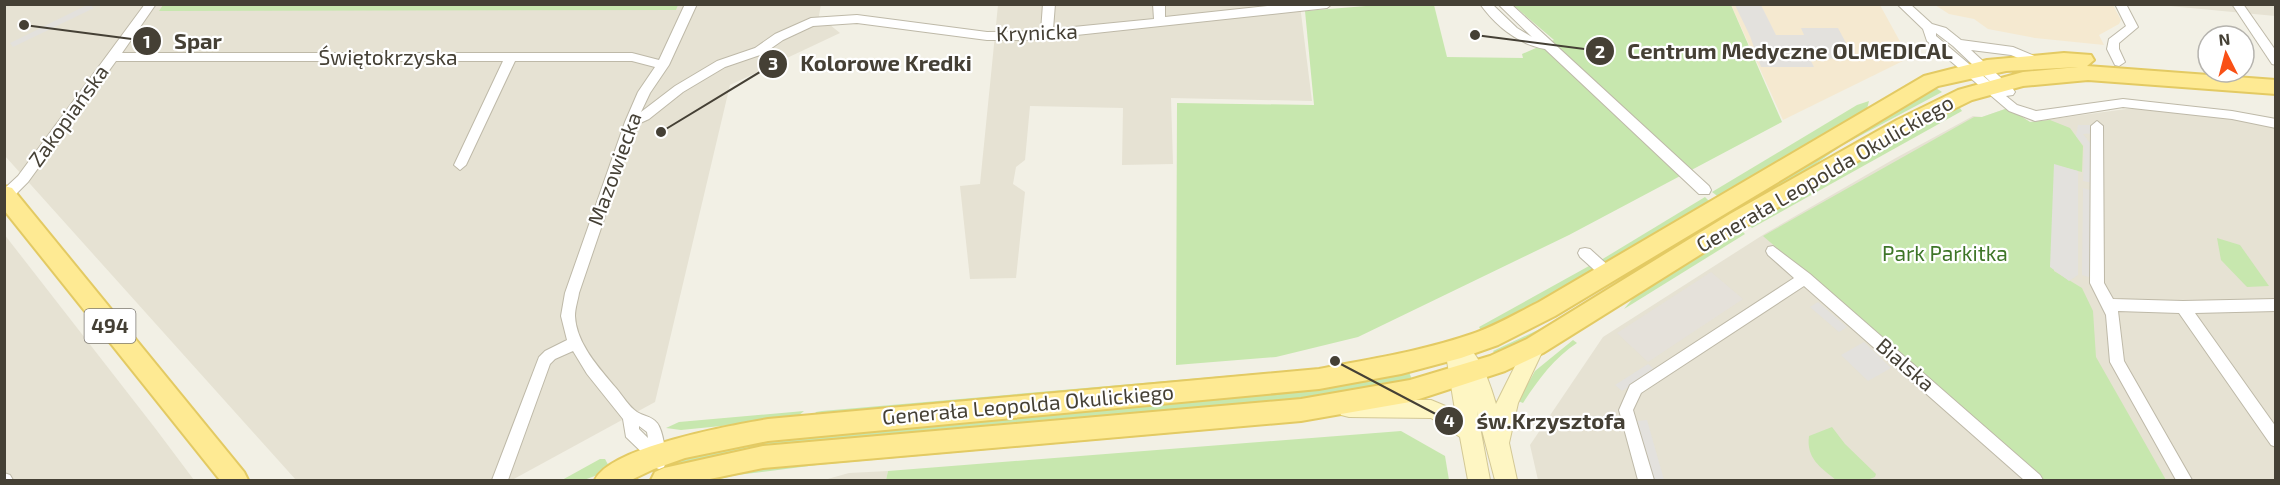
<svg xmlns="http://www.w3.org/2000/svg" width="2280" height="485" font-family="'Exo 2',sans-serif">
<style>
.residential{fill:#e6e2d3}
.commercial{fill:#f5e9d0}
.industrial{fill:#e5e1da}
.green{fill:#c7e7ae}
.parking{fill:#e3e1dd}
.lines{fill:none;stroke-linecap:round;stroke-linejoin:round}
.street-casing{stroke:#beb9a8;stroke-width:2}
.secondary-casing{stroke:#d3c895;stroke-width:2}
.primary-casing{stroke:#e3ca63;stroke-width:4}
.street{fill:#fff;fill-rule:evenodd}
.secondary{fill:#fef6c3;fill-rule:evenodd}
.primary{fill:#feea93;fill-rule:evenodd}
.labels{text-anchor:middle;stroke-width:4.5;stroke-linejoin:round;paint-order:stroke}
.shield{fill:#fff;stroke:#7d7972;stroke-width:1.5}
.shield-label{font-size:20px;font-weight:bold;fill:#454035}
.street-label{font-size:21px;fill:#454035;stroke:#fff}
.park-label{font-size:21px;fill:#3e7628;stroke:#fff}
.leader{fill:none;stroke:#454035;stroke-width:2}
.callout-dot{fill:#454035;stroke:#fff;stroke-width:2}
.mark-label{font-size:18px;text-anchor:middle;font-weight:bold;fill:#fff}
.callout-label{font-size:22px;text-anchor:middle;font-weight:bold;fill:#454035;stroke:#fff;stroke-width:4.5;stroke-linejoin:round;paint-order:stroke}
</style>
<rect width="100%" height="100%" fill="#f2f0e5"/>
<g class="residential">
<path d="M821 4 819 16 840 33 730 85 655 402 512 480H296L5 156 4 5Z"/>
<path d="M998 5H1300L1312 101 1171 98 1173 164 1122 165 1123 108 1030 106 1025 160 1016 167 1013 184 1025 192 1016 278 970 279 960 186 980 184Z"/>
<path d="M2159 5H2275V16Z"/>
<path d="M2008 108 2030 122 2126 109H2144L2246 120 2275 126V480H1538L1530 445 1603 337 1766 233 1894 159 1973 116 1982 117Z"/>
<path d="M4 234 155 428 194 480H5Z"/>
<path d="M888 471 886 480H824L849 473Z"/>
</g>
<g class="commercial">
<path d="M1731 5H1880L1909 58 1783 120Z"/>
<path d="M1935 5H2113L2121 20 2119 24 2099 35 2104 45 2035 38 1988 29 1974 19 1949 14Z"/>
</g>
<path class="industrial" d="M1711 272 1743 299 1648 362 1617 333Z"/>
<g class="green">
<path d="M163 5 678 4V5L676 10 159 11Z"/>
<path d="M1378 5H1434L1447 57 1523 58 1522 54 1554 40 1513 5H1731L1782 122 1569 235 1358 337 1276 357 1176 365 1177 103 1314 105 1305 11Z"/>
<path d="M1936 88 1942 92 1841 146 1807 170 1736 213 1730 207 1898 106Z"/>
<path d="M1869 101 1867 109 1859 115 1720 198 1712 192 1857 105Z"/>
<path d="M1958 105 1962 111 1752 228 1746 223 1895 137Z"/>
<path d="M2008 108 2030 122 2050 120 2070 128 2083 146 2082 172 2054 165V271L2082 288 2093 311 2096 357 2166 480H2044L1763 236 1974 117H1982Z"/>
<path d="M1705 197 1712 204 1605 263 1601 260Z"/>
<path d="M1722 213 1728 218 1550 329 1496 355 1493 351 1540 329 1599 294Z"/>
<path d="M1738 227 1745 234 1624 309 1641 289Z"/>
<path d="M2217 238 2240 245 2269 286 2247 287 2221 260Z"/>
<path d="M1589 266 1595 270 1524 312 1482 332 1479 327Z"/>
<path d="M1573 340 1577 343C1554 358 1538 380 1523 403L1518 401 1535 371Z"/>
<path d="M1270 372 1275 374 812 418 816 412 822 411Z"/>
<path d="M1409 372 1413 382 1301 400 682 466 675 465 676 460 731 443 1376 378Z"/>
<path d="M804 411 798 416 782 420 681 430 666 428 679 422Z"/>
<path d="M1832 427 1845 444 1876 474 1875 477 1867 480H1836C1820 467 1806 458 1809 436Z"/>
<path d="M1215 430 817 465 737 475 715 480H691L734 470 1171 431Z"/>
<path d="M1401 431 1445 456 1449 480H886L888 471Z"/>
<path d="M600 459H605L611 470 584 480H562Z"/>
</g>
<g class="parking">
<path d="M89 4 94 8 13 47 10 43Z"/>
<path d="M1735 5H1761L1776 35H1804L1801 28H1838L1854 58 1810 59 1814 67H1761L1750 36Z"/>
<path d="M2078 125H2091L2097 133 2083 134 2094 148 2093 183 2083 181 2084 146 2076 136Z"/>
<path d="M2054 164 2078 171V275L2069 281 2050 267Z"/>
<path d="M2083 188 2093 191 2092 278 2082 275Z"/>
<path d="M1818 302 1847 327 1839 332 1810 307Z"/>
<path d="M1864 342 1891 368 1868 381 1841 355Z"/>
<path d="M1648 364 1655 370 1622 391 1615 385Z"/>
<path d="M1647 420 1664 480H1654L1637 421Z"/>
</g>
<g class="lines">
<defs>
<g id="street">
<path d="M145 4H156L122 53H632L659 60 685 4H697L669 65 650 93 641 112 675 86 717 61 755 48 775 34 811 18 857 15 987 32 1041 31 1043 4H1055L1053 29 1154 19 1153 4H1165V17L1287 4H1332L1327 8 1030 40H987L857 23 813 26 783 40 763 54 725 67 683 92 649 119 636 125 579 293C578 300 575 308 575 316 576 343 599 368 616 388 622 395 629 407 637 412 643 416 652 416 657 423 663 430 668 459 664 467L659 469 654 467 651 461 626 437 623 419 587 374 573 351 555 359 550 364 508 480H492L539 357 545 351 567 340 561 316 565 293 625 122 638 92 655 67 632 61H515L466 165 460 170 454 165 503 61H116L28 182 10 200 4 201V189L18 176ZM639 426 647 432 648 438 639 429Z"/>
<path d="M1480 4H1492L1517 28 1532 37 1498 4H1511L1709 186 1711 190 1709 194H1699L1545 49C1518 44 1496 26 1480 4Z"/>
<path d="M1897 4H1910L1932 24 1946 28 1961 40 2013 47 2037 57 2039 60 2033 64 2011 55 1971 50 2013 89 2015 92 2013 95 2006 96 2017 105 2036 111 2123 99 2232 111 2276 119V128L2232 119 2123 107 2035 121 2009 111 1927 41 1923 29ZM1936 33 1953 46 1995 86 1936 36Z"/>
<path d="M2115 4H2126L2138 27 2119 43V49L2125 62 2119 66 2115 65 2107 49 2109 39 2126 26Z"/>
<path d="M2232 4H2243L2276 51V65L2272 64Z"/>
<path d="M2097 121 2103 126 2104 283 2113 299 2183 301 2276 299V311L2195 313 2276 427V447L2271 445 2179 313 2118 311 2124 361 2192 480H2176L2110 362 2106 315 2090 283 2091 126Z"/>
<path d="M1773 246 1810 274 2040 475 2043 480H2024L1804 286 1641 393 1633 410 1654 480H1638L1619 410 1630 385 1794 278 1768 255 1766 251 1768 247Z"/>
<path d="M1585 248 1590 249 1611 268 1613 272 1611 276H1601L1580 257 1578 253 1580 249Z"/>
<path d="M4 473 10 475 13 480H4Z"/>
</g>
<path id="secondary" d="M1535 337 1542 340 1545 346 1518 403 1509 443 1517 480H1495L1477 411 1490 480H1468L1460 437 1431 418 1349 417 1341 415 1338 408 1341 401 1349 399 1431 400 1455 410 1447 361 1449 356 1445 349 1448 343C1475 333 1490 384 1496 404L1528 340Z"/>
<g id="primary">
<path d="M2064 53 2091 55 2094 60 2087 66 2276 80V94L2088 80 2023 86 1972 100 1911 130 1746 226 1543 353 1505 371 1410 402 1301 421 763 468 705 480H651L655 472 664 468 763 446 1301 399 1410 380 1490 356 1527 339 1730 214 1897 120 1958 90 2023 72 2078 67 2006 71 1938 86 1555 316 1498 345 1461 358 1401 374 1319 389 768 441 685 458 654 469 631 480H595C610 447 732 425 768 419L1319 369C1370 359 1423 351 1472 334 1495 326 1517 313 1539 302L1924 76 1987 60Z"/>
<path d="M4 186 12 188 244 472 248 480H220L4 210Z"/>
</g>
</defs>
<use href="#street" class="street-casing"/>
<use href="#secondary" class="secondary-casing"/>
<use href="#primary" class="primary-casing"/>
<use href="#street" class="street"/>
<use href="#secondary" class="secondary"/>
<use href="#primary" class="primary"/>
</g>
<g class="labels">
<rect class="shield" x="84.5" y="309" width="51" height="34" rx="4.5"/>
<g class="shield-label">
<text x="110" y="333">494</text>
</g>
<g class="street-label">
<text transform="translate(1037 33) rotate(-2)" y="7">Krynicka</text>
<text x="388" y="65">Świętokrzyska</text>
<text transform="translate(69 116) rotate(-54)" y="7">Zakopiańska</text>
<text transform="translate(615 169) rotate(-70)" y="7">Mazowiecka</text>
<text transform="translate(1825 174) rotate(-30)" y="7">Generała Leopolda Okulickiego</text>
<text transform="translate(1905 365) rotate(41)" y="7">Bialska</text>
<text transform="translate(1028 405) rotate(-5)" y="7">Generała Leopolda Okulickiego</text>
</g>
<g class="park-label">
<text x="1945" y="261">Park Parkitka</text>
</g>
</g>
<path class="leader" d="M24 25L147 41M1475 35L1600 51M661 132L773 64M1335 361L1449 421"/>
<g class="callout-dot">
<circle cx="24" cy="25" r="6"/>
<circle cx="1475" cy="35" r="6"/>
<circle cx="661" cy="132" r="6"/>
<circle cx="1335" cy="361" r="6"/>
<circle cx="147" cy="41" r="15"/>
<circle cx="1600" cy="51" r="15"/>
<circle cx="773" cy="64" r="15"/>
<circle cx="1449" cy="421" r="15"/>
</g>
<g class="mark-label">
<text x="147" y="48">1</text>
<text x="1600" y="58">2</text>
<text x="773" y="70">3</text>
<text x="1449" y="427">4</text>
</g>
<g class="callout-label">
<text x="198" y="49">Spar</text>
<text x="1790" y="59">Centrum Medyczne OLMEDICAL</text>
<text x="886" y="71">Kolorowe Kredki</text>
<text x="1551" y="429">św.Krzysztofa</text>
</g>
<rect width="2280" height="485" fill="none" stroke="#454035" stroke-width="12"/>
<g transform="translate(2226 54) rotate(354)"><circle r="28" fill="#ffffff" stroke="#b5b3ae" stroke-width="1.5"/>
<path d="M0-4.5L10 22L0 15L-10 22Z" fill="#f95016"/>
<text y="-9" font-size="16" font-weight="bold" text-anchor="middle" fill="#454035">N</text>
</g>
</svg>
